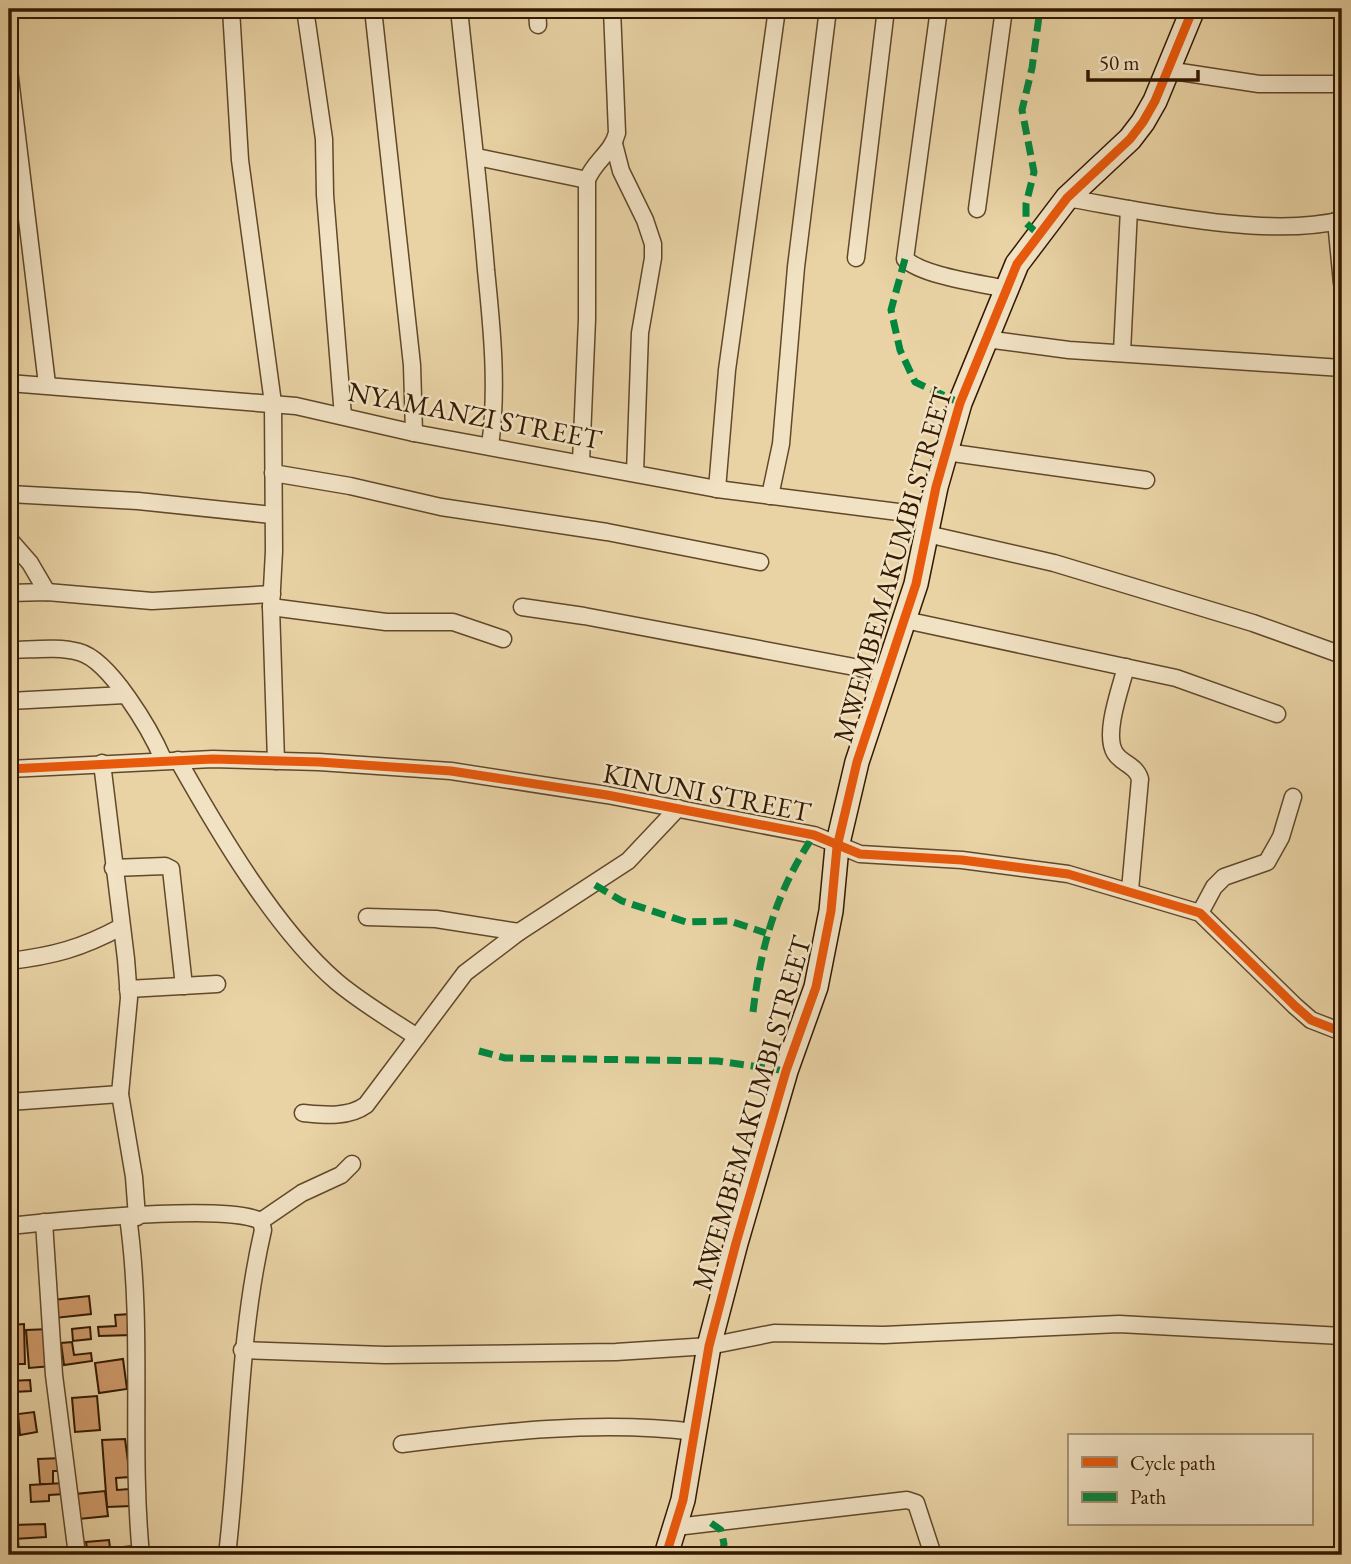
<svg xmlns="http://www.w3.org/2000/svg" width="1351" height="1564" font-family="'EB Garamond',serif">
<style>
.building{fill:#d19c6d;stroke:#321900;stroke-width:2}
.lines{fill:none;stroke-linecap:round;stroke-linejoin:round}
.street-casing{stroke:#604829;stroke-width:19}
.secondary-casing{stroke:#321900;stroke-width:26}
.street{stroke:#f1e2c4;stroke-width:16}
.secondary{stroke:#f1e2c4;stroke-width:23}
.quiet{stroke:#00873e;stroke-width:7;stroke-dasharray:14 7;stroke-linecap:butt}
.cycleway-casing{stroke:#f1e2c4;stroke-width:13}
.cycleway{stroke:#e8590c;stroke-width:9}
.labels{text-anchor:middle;stroke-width:5;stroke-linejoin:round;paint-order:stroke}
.street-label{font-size:28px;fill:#321900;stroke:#f1e2c4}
</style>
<rect width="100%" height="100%" fill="#e9d3a5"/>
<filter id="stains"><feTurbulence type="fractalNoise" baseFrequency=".00286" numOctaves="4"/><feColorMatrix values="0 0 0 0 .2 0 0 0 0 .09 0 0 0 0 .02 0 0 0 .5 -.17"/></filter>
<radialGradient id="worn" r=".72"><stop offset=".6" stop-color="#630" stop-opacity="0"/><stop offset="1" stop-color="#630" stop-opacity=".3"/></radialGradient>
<g class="building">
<path d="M89 1296 91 1314 55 1318 53 1300Z"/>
<path d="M131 1314 132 1335 99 1336 98 1327 116 1326 115 1315Z"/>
<path d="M24 1324 25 1364H9V1325Z"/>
<path d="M90 1327 91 1339 73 1341 72 1329Z"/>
<path d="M50 1329 52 1366 29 1368 26 1330Z"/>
<path d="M72 1342 74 1355 91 1353 92 1361 64 1365 61 1343Z"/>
<path d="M123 1359 127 1389 99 1393 95 1363Z"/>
<path d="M30 1380 31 1391 13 1392V1400H9V1381Z"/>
<path d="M97 1396 100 1430 75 1432 72 1398Z"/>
<path d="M34 1412 37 1432 20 1435 18 1414Z"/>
<path d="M125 1439 130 1477 116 1478 117 1490 129 1489 131 1506 107 1507 102 1440Z"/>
<path d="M62 1458V1471H53V1484H40L38 1459Z"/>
<path d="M64 1483 65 1494 49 1495V1501L31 1502 30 1485Z"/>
<path d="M105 1491 108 1516 79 1519 75 1494Z"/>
<path d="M45 1524 46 1537 14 1539 13 1525Z"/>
<path d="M109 1540 111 1555H88L86 1542Z"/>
<path d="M133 1546 134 1555H114L113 1548Z"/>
</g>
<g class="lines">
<defs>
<g id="street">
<path d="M231 9 240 160 273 403 274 551 271 607 276 761"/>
<path d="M305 9 324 139 325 195 343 416"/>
<path d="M373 9 412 365 414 433"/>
<path d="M459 9C468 96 479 183 486 270 492 328 498 388 490 446"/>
<path d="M537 9 538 25"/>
<path d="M939 9 905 259C923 276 980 283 1006 289"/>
<path d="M9 70 47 384"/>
<path d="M1167 70 1259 84H1342"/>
<path d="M614 144 621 171 645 220 653 244V258L640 333 635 473"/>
<path d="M477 157 587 180"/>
<path d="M1067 198C1144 211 1267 239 1342 220"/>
<path d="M977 209 1004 9"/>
<path d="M1336 221 1342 283"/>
<path d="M856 258 886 9"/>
<path d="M986 339 1069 350 1342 368"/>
<path d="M1122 352 1129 209"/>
<path d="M9 383 296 406 414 433 717 489 930 516"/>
<path d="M946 452 1146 480"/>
<path d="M581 462 587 319V180C594 161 612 153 617 133L612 9"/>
<path d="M273 473 350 486 441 507 607 532 760 562"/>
<path d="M717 489 727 370 777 9"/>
<path d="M9 494 138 501 272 515"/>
<path d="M770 496 781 444 796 267 828 9"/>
<path d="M927 534 1054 563 1253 623 1342 655"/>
<path d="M9 539 30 563 47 592"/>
<path d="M9 593 47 592 152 601 272 594"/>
<path d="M271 607 386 622H453L503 639"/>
<path d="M522 607 584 616 886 673"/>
<path d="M905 620 1176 678 1277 714"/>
<path d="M9 650C30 650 58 646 79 652 110 660 151 731 163 759"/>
<path d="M1126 667C1121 687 1103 734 1115 753 1122 764 1136 765 1140 779L1130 890"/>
<path d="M9 701 125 695"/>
<path d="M178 760C218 831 276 930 337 982 362 1003 390 1019 417 1037"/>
<path d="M102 763 126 959 129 998 120 1094 134 1177 137 1217"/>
<path d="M9 769 213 759 319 762 451 771 607 795 814 835 860 854 962 860 1068 874 1200 913 1295 1006 1311 1020 1342 1032"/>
<path d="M113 868 165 866 171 869 184 986"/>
<path d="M1200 913 1214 887 1224 877 1267 862 1281 837 1293 797"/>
<path d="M367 917 436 919 519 932"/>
<path d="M9 961C53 956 82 948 121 927"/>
<path d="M128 989 217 984"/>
<path d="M9 1102 120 1094"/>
<path d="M303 1113C324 1115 348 1118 366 1105L465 973 519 932 628 861 678 808"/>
<path d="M128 1217C144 1329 130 1443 141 1555"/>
<path d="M261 1221 302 1193 341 1175 352 1164"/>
<path d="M44 1222 54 1375 77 1555"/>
<path d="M9 1226C56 1221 225 1203 261 1221L263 1230C238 1338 240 1446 227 1555"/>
<path d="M242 1350 385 1355 616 1352 709 1346 774 1333 884 1335 1119 1324 1342 1336"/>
<path d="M402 1444C498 1432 598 1420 695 1432"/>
<path d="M676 1527 907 1500 916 1503 933 1555"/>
<path d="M9 1535 11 1555"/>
</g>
<path id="secondary" d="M666 1555 683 1500 709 1346 736 1243 786 1071 816 987 831 911 837 847 857 762 916 584 936 487 960 403 1017 264 1067 198 1130 139 1143 122 1155 101 1193 9"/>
</defs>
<use href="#street" class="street-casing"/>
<use href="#secondary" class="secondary-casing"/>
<use href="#street" class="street"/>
<use href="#secondary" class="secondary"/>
<g class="quiet">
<path d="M1037 233 1026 223V204L1034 172 1022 110 1032 68 1040 9"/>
<path d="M905 259 891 310 900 350 915 382 960 403"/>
<path d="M595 885 622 901 686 922 730 921 766 933"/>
<path d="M753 1012C761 945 776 892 814 835"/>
<path d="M479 1051 505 1058 718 1061 786 1071"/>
<path d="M711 1523 721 1530 724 1544 722 1555"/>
</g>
<defs>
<g id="cycleway">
<path d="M9 769 213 759 319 762 451 771 607 795 814 835 860 854 962 860 1068 874 1200 913 1295 1006 1311 1020 1342 1032"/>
<path d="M666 1555 683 1500 709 1346 736 1243 786 1071 816 987 831 911 837 847 857 762 916 584 936 487 960 403 1017 264 1067 198 1130 139 1143 122 1155 101 1193 9"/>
</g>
</defs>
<use href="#cycleway" class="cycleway-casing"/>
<use href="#cycleway" class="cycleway"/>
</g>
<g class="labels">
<g class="street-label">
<text transform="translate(475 415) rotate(11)" y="10">NYAMANZI STREET</text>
<text transform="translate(892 565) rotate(-74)" y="10">MWEMBEMAKUMBI STREET</text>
<text transform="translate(707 792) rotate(11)" y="10">KINUNI STREET</text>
<text transform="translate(751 1113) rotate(-74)" y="10">MWEMBEMAKUMBI STREET</text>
</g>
</g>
<rect width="1351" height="1564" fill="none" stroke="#e9d3a5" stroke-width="35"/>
<rect x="10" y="10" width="1330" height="1543" fill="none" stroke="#321900" stroke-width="3.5"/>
<rect x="18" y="18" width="1316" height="1529" fill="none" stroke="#321900" stroke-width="2"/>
<rect x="1068" y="1434" width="245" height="91" fill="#f1e2c4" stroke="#a59276" stroke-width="2"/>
<rect x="1082" y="1457" width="35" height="10" fill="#e8590c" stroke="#a59276" stroke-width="2"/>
<text x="1130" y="1470" font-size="21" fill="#321900">Cycle path</text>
<rect x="1082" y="1492" width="35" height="10" fill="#00873e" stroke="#a59276" stroke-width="2"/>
<text x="1130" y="1504" font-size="21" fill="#321900">Path</text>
<path d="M1088 70v10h110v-10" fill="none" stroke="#321900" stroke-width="3.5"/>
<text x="1099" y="70" font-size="21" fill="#321900" stroke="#f1e2c4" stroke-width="5" paint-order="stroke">50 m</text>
<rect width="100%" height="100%" filter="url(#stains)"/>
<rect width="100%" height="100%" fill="url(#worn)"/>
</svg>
